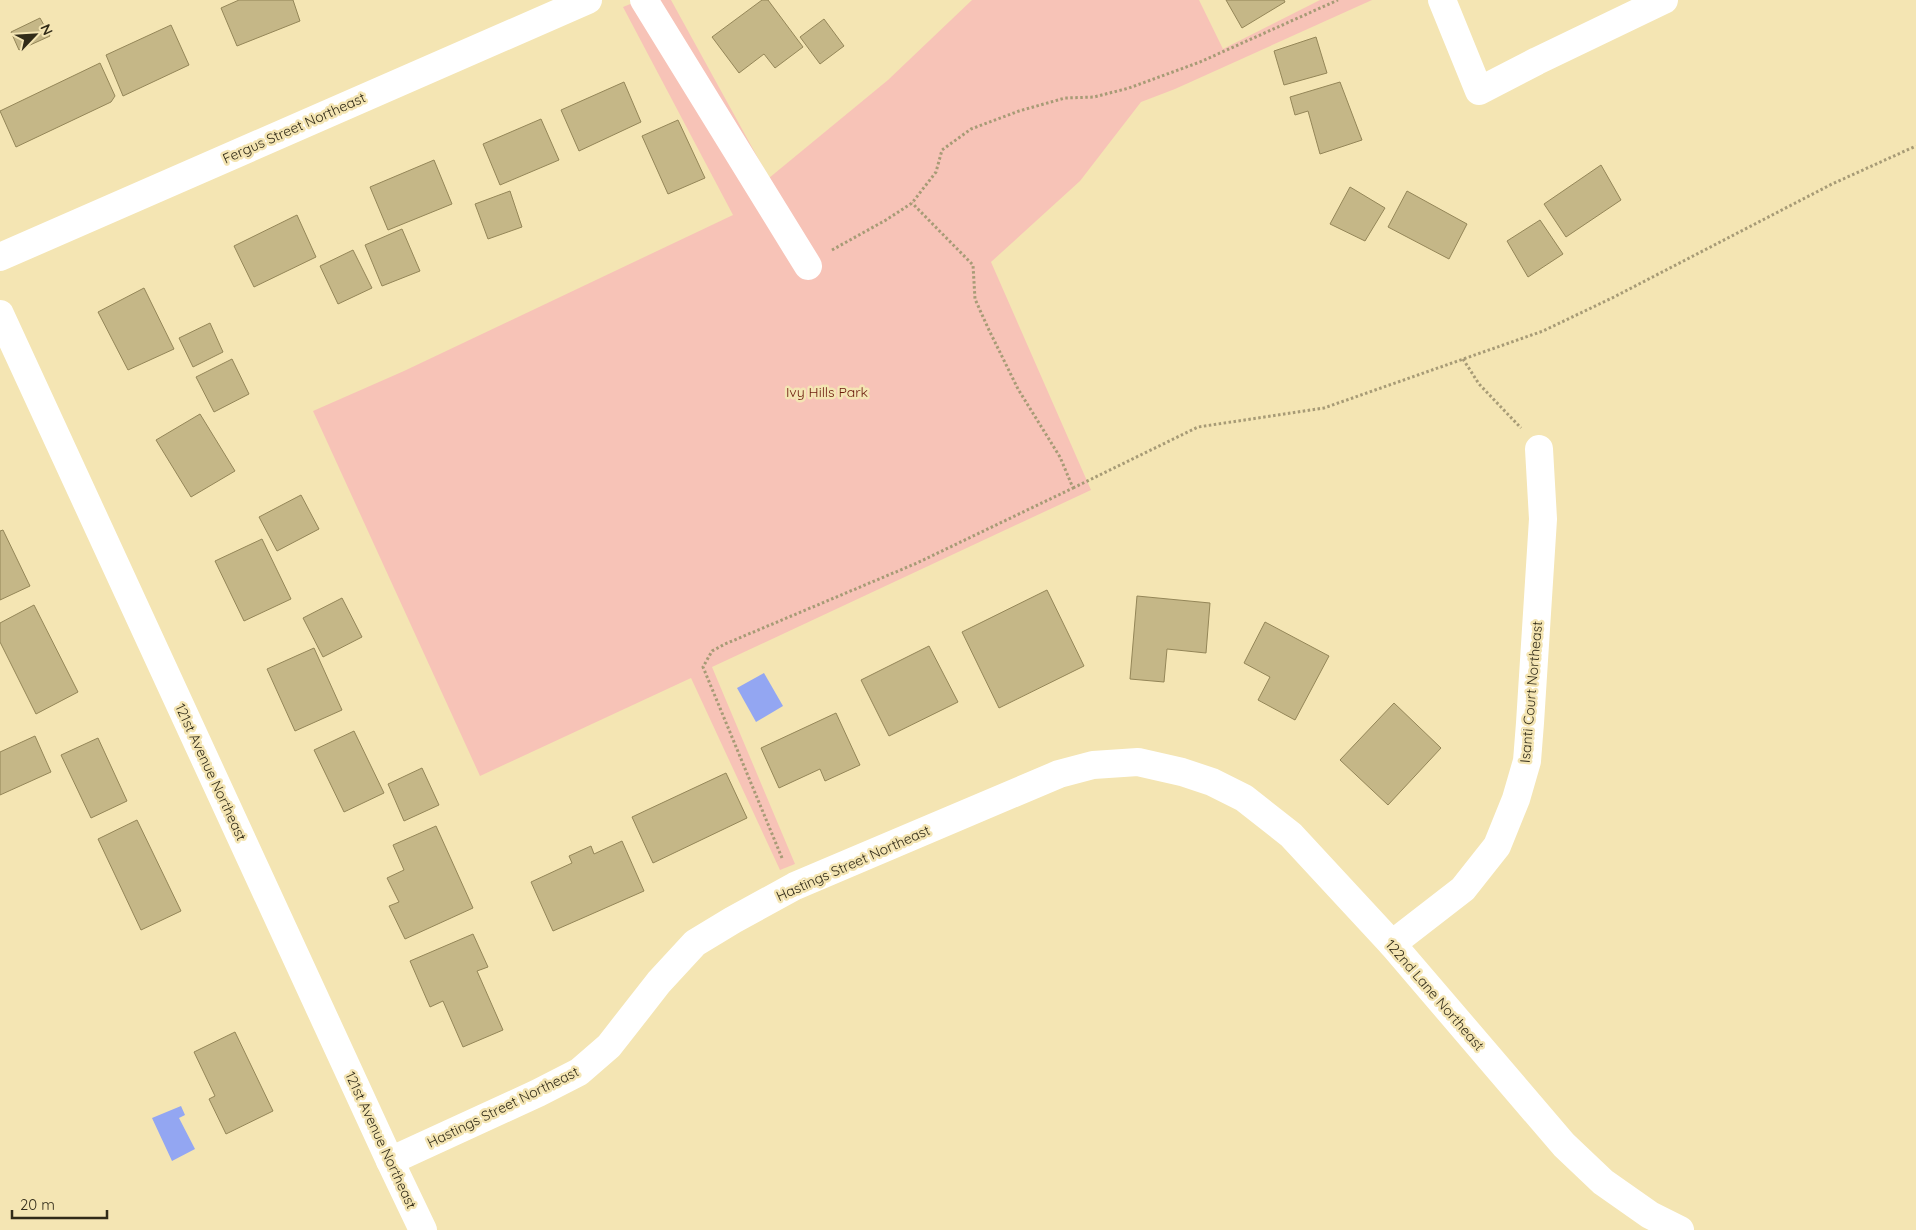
<svg xmlns="http://www.w3.org/2000/svg" width="1916" height="1230" font-family="Quicksand,sans-serif">
<style>
.green{fill:#f7c3b7}
.water{fill:#93a6f2}
.building{fill:#c5b787;stroke:#948658}
.lines{fill:none;stroke-linecap:round;stroke-linejoin:round}
.path{stroke:#a79b76;stroke-width:3;stroke-dasharray:2.5 2.5;stroke-linecap:butt}
.minor{stroke:#fff;stroke-width:28}
.labels{text-anchor:middle;stroke-width:5;stroke-linejoin:round;paint-order:stroke}
.street-label{font-size:14px;fill:#312b18;stroke:#f4e5b3}
.park-label{font-size:14px;fill:#6a1b0c;stroke:#f4e5b3}
</style>
<rect width="100%" height="100%" fill="#f4e5b3"/>
<path class="green" d="M640 0H671L769 178 888 80 972 0H1199L1223 49 1320 0H1372L1175 89 1141 102 1080 181 991 262 1091 490 712 667 795 864 780 870 691 678 480 776 313 411 404 371 733 215 623 7Z"/>
<g class="water">
<path d="M764 673 783 706 756 722 737 688Z"/>
<path d="M181 1106 185 1115 179 1118 195 1149 172 1161 152 1118Z"/>
</g>
<g class="building">
<path d="M239 0H293L300 21 237 46 221 8Z"/>
<path d="M762 0H768L803 47 775 68 764 54 739 73 712 37Z"/>
<path d="M1226 0H1284L1285 2 1242 28Z"/>
<path d="M40 18 50 36 19 50 11 32Z"/>
<path d="M824 19 844 46 820 64 800 37Z"/>
<path d="M171 25 189 65 123 96 106 55Z"/>
<path d="M1316 37 1327 73 1284 85 1274 51Z"/>
<path d="M100 63 115 96 111 102 16 147 0 111Z"/>
<path d="M624 82 641 122 579 151 561 110Z"/>
<path d="M1340 82 1362 140 1320 154 1308 111 1295 115 1290 97Z"/>
<path d="M541 119 559 160 500 185 483 144Z"/>
<path d="M678 120 705 178 668 194 642 136Z"/>
<path d="M434 160 452 204 388 230 370 187Z"/>
<path d="M1601 165 1621 200 1566 237 1544 204Z"/>
<path d="M1350 187 1385 208 1365 241 1330 224Z"/>
<path d="M510 191 522 227 488 239 475 204Z"/>
<path d="M1407 191 1467 224 1449 259 1388 227Z"/>
<path d="M297 215 316 257 254 287 234 246Z"/>
<path d="M1540 220 1563 254 1528 277 1507 241Z"/>
<path d="M402 229 420 271 382 286 365 245Z"/>
<path d="M353 250 372 288 338 304 320 266Z"/>
<path d="M144 288 174 349 128 370 98 312Z"/>
<path d="M210 323 223 352 193 367 179 338Z"/>
<path d="M232 359 249 394 214 412 196 377Z"/>
<path d="M200 414 235 471 191 497 156 440Z"/>
<path d="M301 495 319 529 277 551 259 517Z"/>
<path d="M3 530 30 586 0 600V531Z"/>
<path d="M262 539 291 599 244 621 215 561Z"/>
<path d="M1047 590 1084 666 999 708 962 632Z"/>
<path d="M1137 596 1210 603 1206 653 1167 649 1164 682 1130 679Z"/>
<path d="M342 598 362 637 323 657 303 618Z"/>
<path d="M34 605 78 692 36 714 0 642V623Z"/>
<path d="M1265 622 1329 656 1295 720 1258 700 1270 677 1244 663Z"/>
<path d="M929 646 958 702 889 736 861 680Z"/>
<path d="M314 648 342 710 295 731 267 669Z"/>
<path d="M1394 703 1441 748 1388 805 1340 760Z"/>
<path d="M836 713 860 765 825 781 820 769 779 788 761 748Z"/>
<path d="M354 731 384 793 344 812 314 750Z"/>
<path d="M35 736 51 772 0 795V752Z"/>
<path d="M98 738 127 801 91 818 61 755Z"/>
<path d="M422 768 439 805 404 821 388 784Z"/>
<path d="M726 773 747 818 653 863 632 817Z"/>
<path d="M137 820 181 911 141 930 98 839Z"/>
<path d="M436 826 473 908 405 939 389 906 399 902 387 878 404 870 393 845Z"/>
<path d="M622 841 644 891 553 931 531 882 572 863 569 856 591 846 594 854Z"/>
<path d="M473 934 488 967 477 971 503 1030 463 1047 443 1001 430 1007 410 961Z"/>
<path d="M235 1032 273 1111 226 1134 209 1099 215 1096 194 1052Z"/>
</g>
<g class="lines">
<g class="path">
<path d="M832 250 886 220 912 203 936 172 942 150 971 129 1019 111 1065 98 1094 97 1129 88 1200 62 1338 0"/>
<path d="M1463 359 1479 384 1521 428"/>
<path d="M1073 488 1198 427 1324 408 1543 331 1614 297 1832 184 1916 146"/>
<path d="M782 858 703 667 712 651 725 644 917 563 1073 488 1060 457 1018 389 988 328 975 299 973 265 912 203"/>
</g>
<g class="minor">
<path d="M644 0 808 266"/>
<path d="M1442 0 1479 91 1537 61 1664 0"/>
<path d="M0 257 588 0"/>
<path d="M0 314 390 1161 423 1230"/>
<path d="M1392 944 1463 889 1497 846 1516 799 1527 761 1530 723 1543 519 1539 449"/>
<path d="M390 1161 538 1093 579 1072 609 1046 659 982 695 943 733 920 795 886 1059 774 1093 765 1138 762 1182 772 1212 782 1244 798 1291 835 1392 944 1564 1145 1603 1182 1650 1215 1680 1230"/>
</g>
</g>
<g class="labels">
<g class="street-label">
<text transform="translate(294 128) rotate(-24)" y="5">Fergus Street Northeast</text>
<text transform="translate(1531 692) rotate(-85)" y="5">Isanti Court Northeast</text>
<text transform="translate(211 772) rotate(65)" y="5">121st Avenue Northeast</text>
<text transform="translate(853 863) rotate(-24)" y="5">Hastings Street Northeast</text>
<text transform="translate(1435 995) rotate(49)" y="5">122nd Lane Northeast</text>
<text transform="translate(503 1107) rotate(-26)" y="5">Hastings Street Northeast</text>
<text transform="translate(381 1140) rotate(65)" y="5">121st Avenue Northeast</text>
</g>
<g class="park-label">
<text x="827" y="397">Ivy Hills Park</text>
</g>
</g>
<g transform="translate(35 35) rotate(65)" stroke="#f4e5b3" stroke-width="4" paint-order="stroke">
<path d="M0-4L9 19L0 12L-9 19Z" fill="#312b18"/>
<text y="-8" font-size="14" font-weight="bold" text-anchor="middle" fill="#312b18">N</text>
</g>
<path d="M12 1210v8h95v-8" fill="none" stroke="#312b18" stroke-width="2.5"/>
<text x="20" y="1210" font-size="15" fill="#312b18" stroke="#f4e5b3" stroke-width="4" paint-order="stroke">20 m</text>
</svg>
